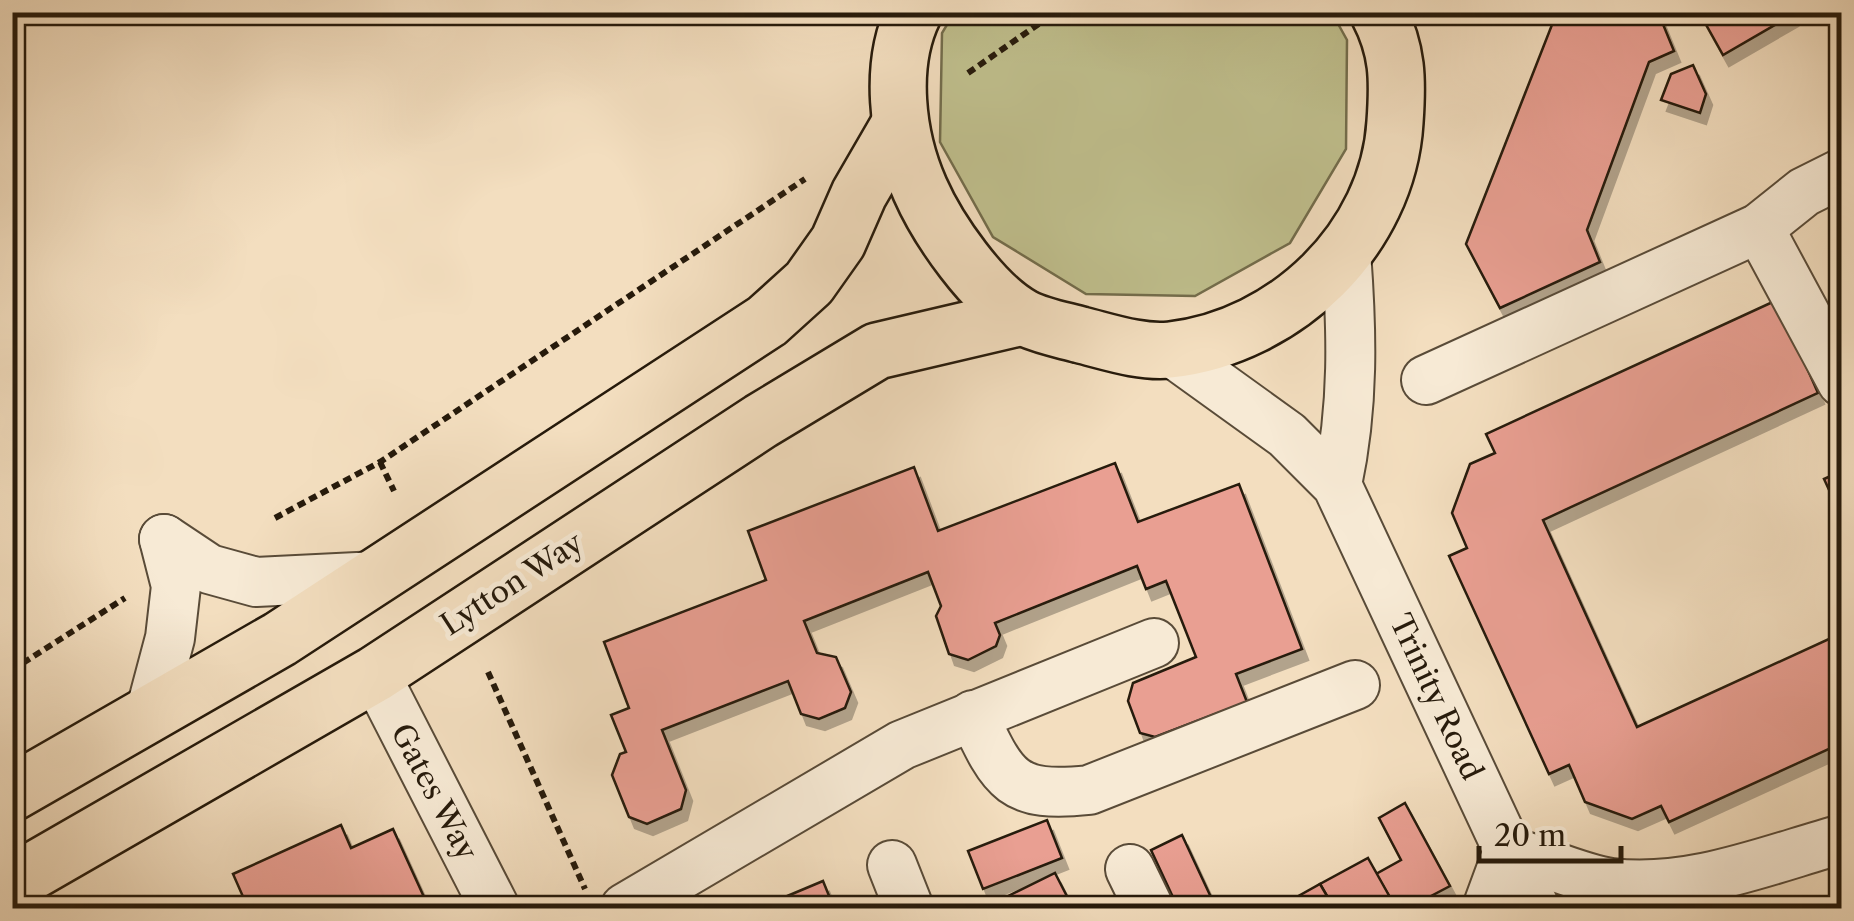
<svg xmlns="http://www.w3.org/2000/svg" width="1854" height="921" font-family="'Libre Caslon Text',serif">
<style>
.green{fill:#c0c08e;stroke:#736d4c;stroke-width:2.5}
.building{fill:#e99f92;stroke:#261a0b;stroke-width:2.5;filter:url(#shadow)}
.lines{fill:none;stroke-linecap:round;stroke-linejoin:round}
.minor-casing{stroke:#594b38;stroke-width:52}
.major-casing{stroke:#261a0b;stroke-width:60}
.path{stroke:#261a0b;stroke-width:6;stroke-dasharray:8 5;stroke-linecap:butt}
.minor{stroke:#f7ead5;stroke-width:48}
.major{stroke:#f3debf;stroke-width:55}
.labels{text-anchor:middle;stroke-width:10;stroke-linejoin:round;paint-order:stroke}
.street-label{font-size:30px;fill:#261a0b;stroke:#f7ead5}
</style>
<defs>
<filter id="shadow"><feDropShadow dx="6" dy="11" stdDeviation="0" flood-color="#0004"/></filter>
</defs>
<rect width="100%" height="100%" fill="#f3debf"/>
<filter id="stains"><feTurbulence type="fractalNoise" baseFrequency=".002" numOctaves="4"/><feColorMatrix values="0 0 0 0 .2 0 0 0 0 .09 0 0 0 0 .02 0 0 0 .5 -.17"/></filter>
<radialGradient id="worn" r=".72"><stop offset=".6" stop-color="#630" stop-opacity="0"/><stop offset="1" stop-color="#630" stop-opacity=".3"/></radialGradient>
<path class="green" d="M954 13H1332L1347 40 1346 149 1290 243 1195 296 1086 294 993 237 940 142 942 33Z"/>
<g class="building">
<path d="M1557 12H1658L1674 51 1649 62 1587 230 1600 262 1500 308 1466 244Z"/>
<path d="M1699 12H1790L1792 15 1723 55Z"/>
<path d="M1693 65 1706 94 1700 113 1661 100 1671 74Z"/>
<path d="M1777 300 1818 393 1543 520 1637 727 1842 633V743L1669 822 1661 806 1632 819 1585 802 1569 765 1549 774 1449 556 1467 548 1452 513 1470 464 1495 453 1486 434Z"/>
<path d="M1115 463 1138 522 1239 484 1302 649 1236 674 1247 702 1155 737 1140 733 1128 701 1133 683 1196 657 1166 581 1146 589 1137 566 995 623 1000 635 996 646 968 660 949 654 936 616 941 606 928 572 804 621 817 653 836 657 851 692 845 708 819 719 801 714 788 681 662 730 686 790 681 809 647 824 629 817 612 775 620 754 626 752 611 715 629 708 604 642 766 580 748 531 914 467 938 531Z"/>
<path d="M1842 471V502L1836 505 1824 479Z"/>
<path d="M1405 803 1450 886 1408 908H1396L1376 874 1401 860 1379 818Z"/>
<path d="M1047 820 1062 858 983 889 968 851Z"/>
<path d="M341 825 351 848 393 829 429 908H248L233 874Z"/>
<path d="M1182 835 1216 908H1178L1151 850Z"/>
<path d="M1368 858 1396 908H1334L1320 884Z"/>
<path d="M1055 873 1073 908H1004L1000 900Z"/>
<path d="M823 881 834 908H776L773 902Z"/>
<path d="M1320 884 1334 908H1277Z"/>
</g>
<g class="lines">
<defs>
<g id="minor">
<path d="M1759 228 1842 382"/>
<path d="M1169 350 1287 435 1337 485 1535 908"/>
<path d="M1426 380 1759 228 1804 192 1842 173"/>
<path d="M1337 485C1354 406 1352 331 1346 252"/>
<path d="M164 539 209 569 256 582 378 576"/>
<path d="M375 674 495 908"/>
<path d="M973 715C1004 781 1012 798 1089 790L1355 685"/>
<path d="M149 717 170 638 176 586 164 539"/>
<path d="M1508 851C1538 859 1584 880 1612 883 1691 892 1767 860 1842 839"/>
<path d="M892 865 909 908"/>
<path d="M1130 869 1149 908"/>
<path d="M625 908 902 745 1154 643"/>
<path d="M1487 908 1508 851"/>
</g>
<g id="major">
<path d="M914 12C888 65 897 137 920 189 938 230 983 295 1023 317 1040 326 1063 330 1081 335 1109 342 1141 353 1170 350 1286 337 1388 239 1395 122 1398 80 1398 50 1378 12"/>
<path d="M12 793 280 639 767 321 809 283 838 242 859 194 899 125"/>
<path d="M12 883 375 674 761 421 877 351 1022 317"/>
</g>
</defs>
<use href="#minor" class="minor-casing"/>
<use href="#major" class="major-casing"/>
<g class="path">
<path d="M968 73 1056 12"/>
<path d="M380 462 394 491"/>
<path d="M275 518 380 462 805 179"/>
<path d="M12 670 125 598"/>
<path d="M488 672 585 889"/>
</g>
<use href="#minor" class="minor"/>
<use href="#major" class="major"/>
</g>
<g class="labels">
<g class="street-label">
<text transform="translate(512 584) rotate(-33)" y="10">Lytton Way</text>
<text transform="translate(1436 697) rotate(65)" y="10">Trinity Road</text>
<text transform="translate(434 792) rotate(62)" y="10">Gates Way</text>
</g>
</g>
<rect width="1854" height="921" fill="none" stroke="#f3debf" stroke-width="50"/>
<rect x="15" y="15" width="1824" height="891" fill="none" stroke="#261a0b" stroke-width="5"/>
<rect x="25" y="25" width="1804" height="871" fill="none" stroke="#261a0b" stroke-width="2.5"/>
<path d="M1479 846v15h142v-15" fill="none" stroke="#261a0b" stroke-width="5"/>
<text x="1494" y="846" font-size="30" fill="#261a0b" stroke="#f7ead5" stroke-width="8" paint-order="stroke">20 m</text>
<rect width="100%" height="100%" filter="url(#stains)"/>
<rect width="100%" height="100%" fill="url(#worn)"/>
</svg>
